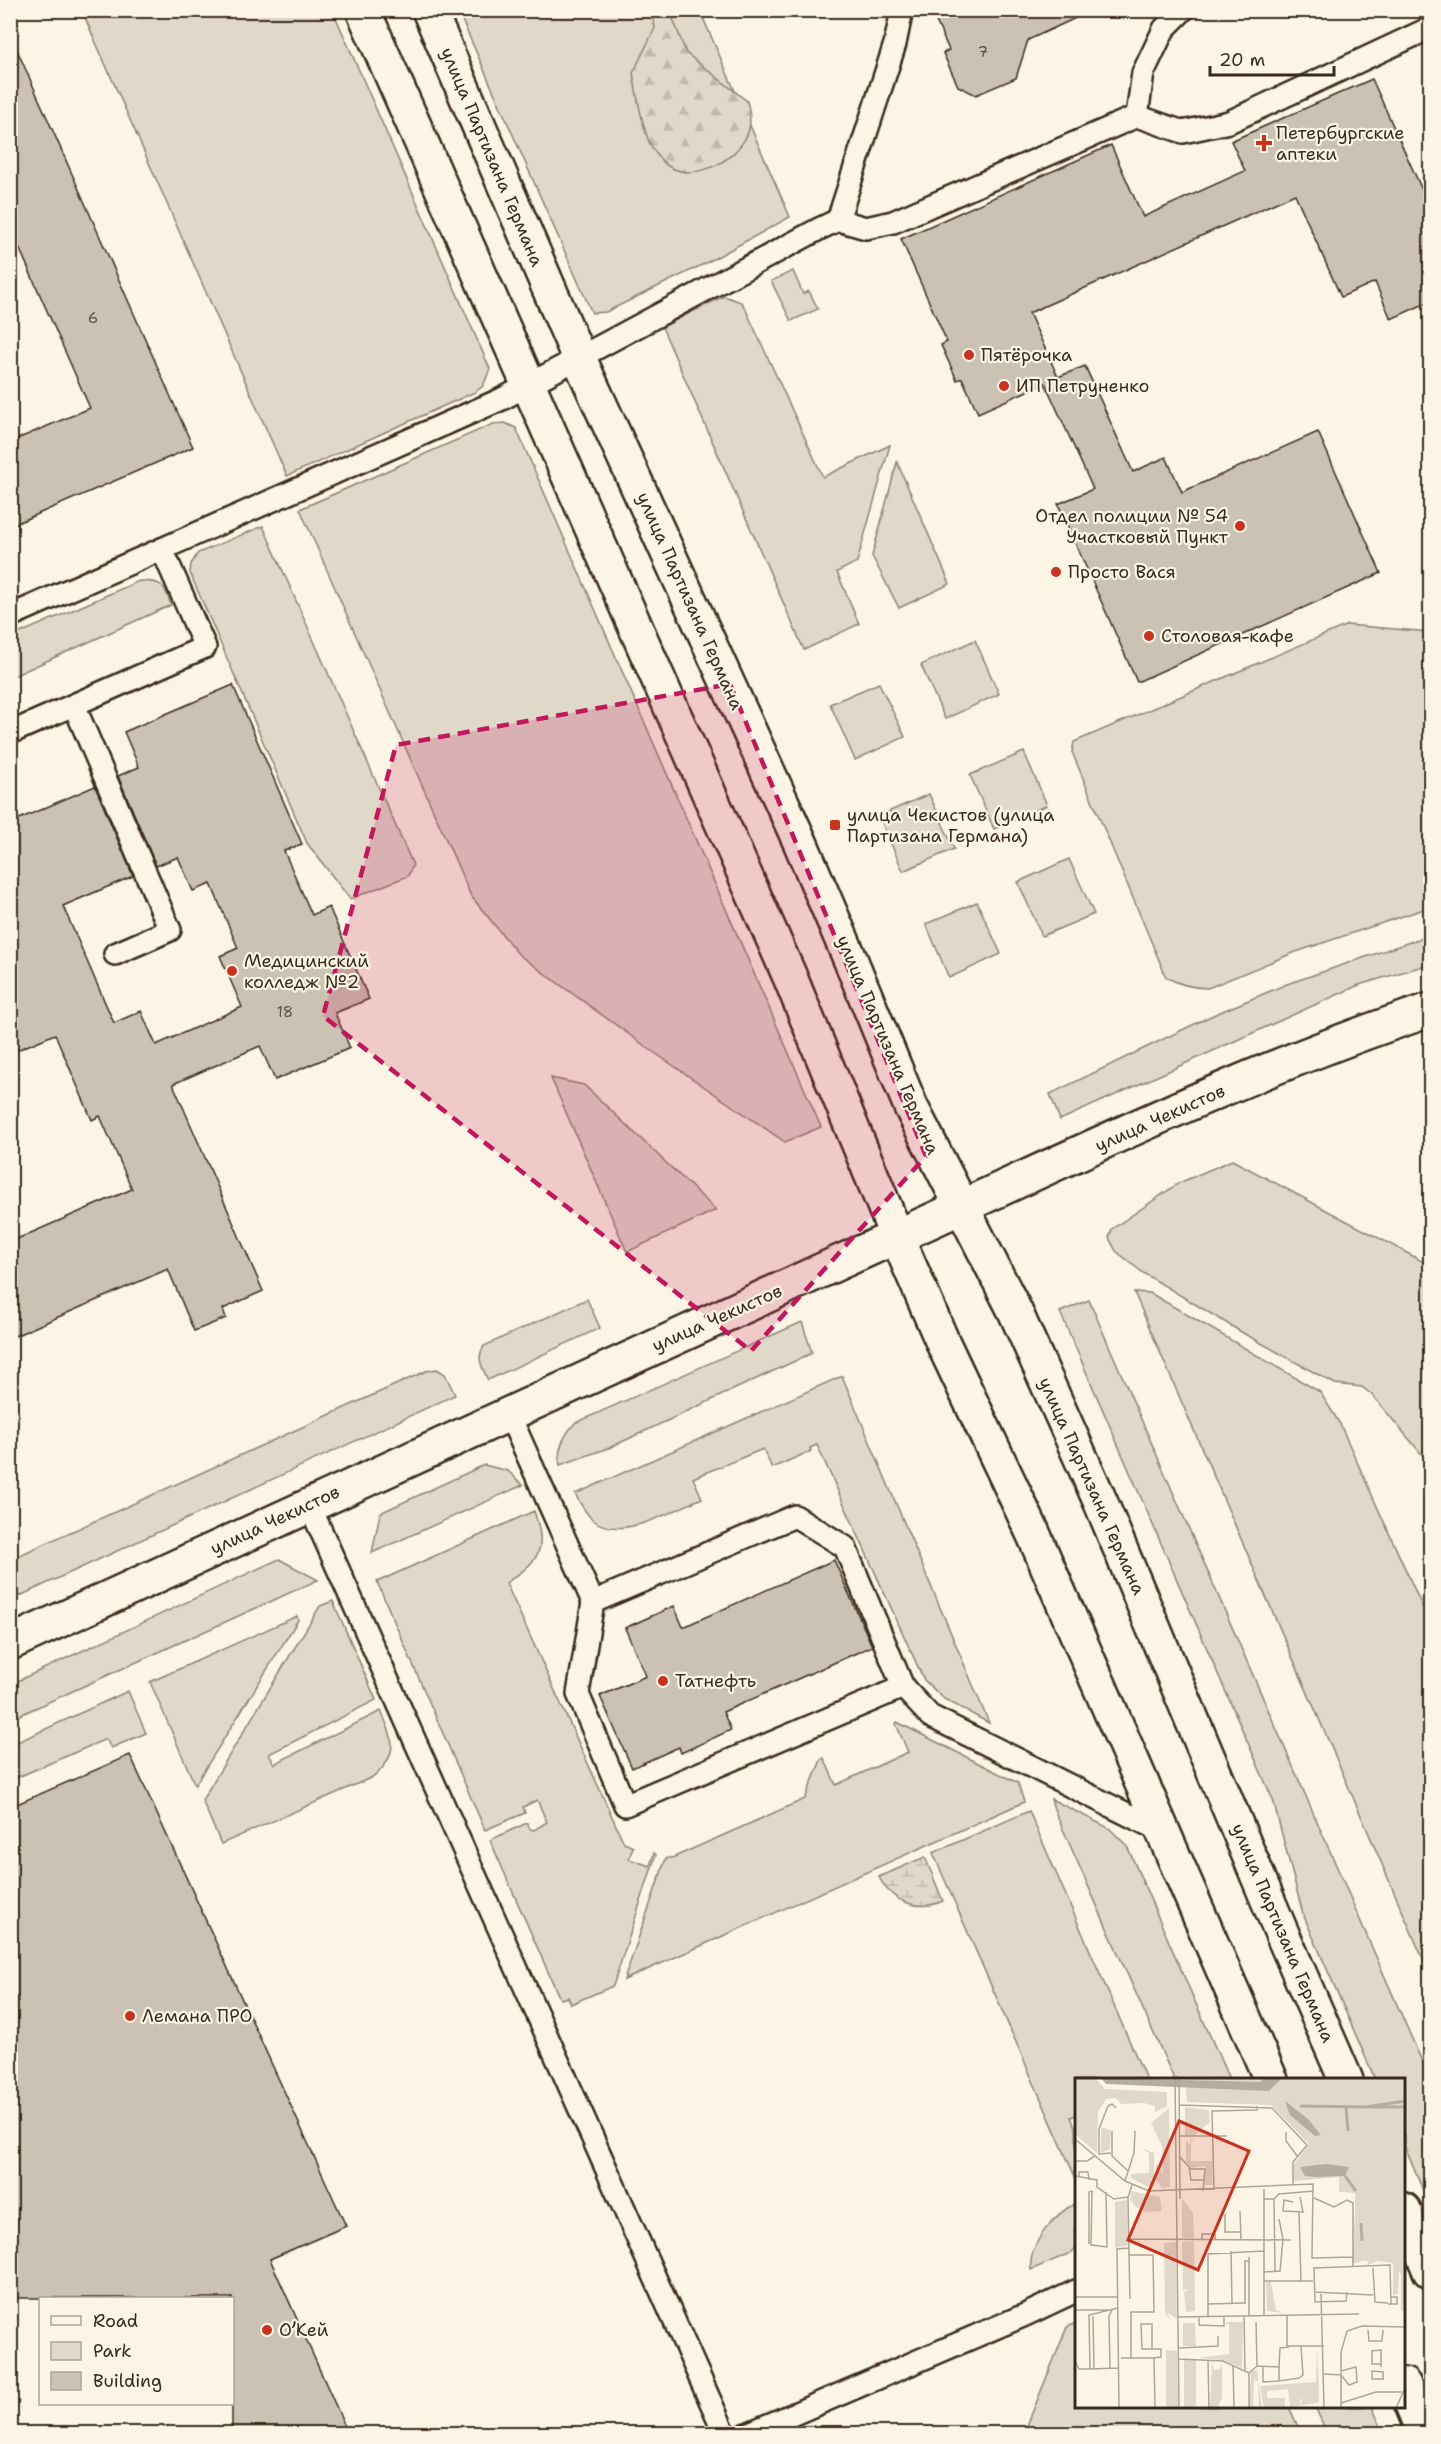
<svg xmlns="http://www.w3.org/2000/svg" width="1441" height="2444" font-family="'Shantell Sans',sans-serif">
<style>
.green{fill:#e0d8c8;stroke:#8e8173;stroke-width:1.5}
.forest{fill:url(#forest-firs);stroke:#8e8173;stroke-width:1.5}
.wetland{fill:url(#wetland-marsh);stroke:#8e8173;stroke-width:1.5}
.building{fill:#ccc2b3;stroke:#3b2a1e;stroke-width:1.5}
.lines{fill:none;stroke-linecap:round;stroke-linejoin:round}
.service-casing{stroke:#3b2a1e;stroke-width:26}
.minor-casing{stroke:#3b2a1e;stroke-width:38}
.secondary-casing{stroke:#3b2a1e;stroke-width:38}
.service{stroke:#fcf5e5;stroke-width:21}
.minor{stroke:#fcf5e5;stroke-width:33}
.secondary{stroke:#fcf5e5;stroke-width:33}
.marked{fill:#c2185b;fill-opacity:0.2;stroke:#c2185b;stroke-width:4.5;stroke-dasharray:12 8;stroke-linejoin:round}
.poi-dot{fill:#c8321e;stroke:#fcf5e5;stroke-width:2}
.labels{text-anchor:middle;stroke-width:4.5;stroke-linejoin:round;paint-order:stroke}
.number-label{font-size:15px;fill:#5f5043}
.poi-label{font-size:18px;fill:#3b2a1e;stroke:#fcf5e5;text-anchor:start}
.street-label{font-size:18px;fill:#3b2a1e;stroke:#fcf5e5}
.inset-river{fill:none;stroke:#b7ad9e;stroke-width:3}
.inset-road{fill:none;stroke:#afa495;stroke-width:1.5}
.view{fill:#c8321e;fill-opacity:0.15;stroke:#c8321e;stroke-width:3}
.inset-edge{fill:none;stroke:#3b2a1e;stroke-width:3}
</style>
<defs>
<pattern id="forest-firs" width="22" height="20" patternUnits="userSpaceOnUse" patternTransform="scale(1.5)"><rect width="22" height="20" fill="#e0d8c8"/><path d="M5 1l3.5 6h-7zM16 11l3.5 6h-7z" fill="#c1baab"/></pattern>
<pattern id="wetland-marsh" width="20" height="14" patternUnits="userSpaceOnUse" patternTransform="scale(1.5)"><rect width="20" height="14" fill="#e0d8c8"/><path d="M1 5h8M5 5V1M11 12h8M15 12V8" fill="none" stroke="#c1baab"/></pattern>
</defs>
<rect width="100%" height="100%" fill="#fcf5e5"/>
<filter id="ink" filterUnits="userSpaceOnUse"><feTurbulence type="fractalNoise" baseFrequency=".0167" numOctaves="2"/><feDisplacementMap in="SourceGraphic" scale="12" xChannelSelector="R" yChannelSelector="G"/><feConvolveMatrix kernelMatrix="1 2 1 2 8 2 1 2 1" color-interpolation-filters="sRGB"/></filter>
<g filter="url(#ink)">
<g class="green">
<path d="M82 11H333L490 369 483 386 475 392 287 476Z"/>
<path d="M458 11H700L790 217 706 263 606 312 592 313Z"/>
<path d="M793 271 803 294 809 291 818 309 791 321 771 281Z"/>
<path d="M724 296 741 302 745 308 823 477 890 445 857 562 837 572 859 624 804 650 662 327Z"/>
<path d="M505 423 516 428 821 1127 785 1142 652 1051 519 955 471 896 300 509 493 424Z"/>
<path d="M897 462 950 584 899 608 872 556Z"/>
<path d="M263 526 413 865 408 876 350 899 307 843 190 573 191 564 198 553Z"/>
<path d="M139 581C163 582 163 583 171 605L11 677V637Z"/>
<path d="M1347 625 1430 632V907L1293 953 1208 988C1192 988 1180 985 1166 977L1072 752 1074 742Z"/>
<path d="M975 640 999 694 945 719 921 665Z"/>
<path d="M879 683 905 737 855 760 830 704Z"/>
<path d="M1024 752 1047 805 994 829 970 775Z"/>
<path d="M929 794 954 849 903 871 879 816Z"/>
<path d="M1069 859 1094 914 1042 936 1018 882Z"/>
<path d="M977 902 1001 954 949 978 926 924Z"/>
<path d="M1430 935V964L1359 985 1060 1120 1050 1094 1213 1015 1287 984Z"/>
<path d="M551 1078 584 1085 716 1210 627 1252Z"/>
<path d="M1232 1160 1424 1262 1430 1278V1464L1372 1395 1362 1387 1335 1384 1243 1333 1143 1273 1116 1251 1109 1238 1112 1229 1179 1183Z"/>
<path d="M1134 1292 1150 1293 1320 1392 1340 1424 1430 1624V1975Z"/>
<path d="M587 1299 600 1328 488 1380C482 1367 476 1359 484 1346Z"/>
<path d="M1089 1300 1430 2080V2207L1404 2145V2080L1375 2079 1303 1914 1273 1800 1060 1312Z"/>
<path d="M802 1322 812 1353 611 1447 560 1465C556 1450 565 1434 575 1423Z"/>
<path d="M437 1369 445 1374 455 1395 11 1600V1559L426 1371Z"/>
<path d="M842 1376 989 1723 944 1699 924 1680 817 1445 810 1448 811 1451 772 1468 763 1449 693 1478 702 1498C674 1510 621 1542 593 1520 585 1513 580 1503 575 1494Z"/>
<path d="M484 1465 508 1471 523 1485 372 1553 380 1513Z"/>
<path d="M534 1511C548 1552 539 1560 506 1583L624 1843 633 1847 629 1859 650 1866 654 1853 656 1855 613 1986 571 2004 568 1997 560 1999 490 1840 527 1823 530 1829 534 1830 547 1822 537 1800 523 1807 525 1813 485 1830 377 1582Z"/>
<path d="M279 1559 318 1580 11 1719V1684Z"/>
<path d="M333 1601 376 1700 269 1754 274 1764 381 1711C393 1738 400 1752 375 1776L221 1844 202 1800 320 1606Z"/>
<path d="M297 1616 298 1620 195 1785 150 1682Z"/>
<path d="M128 1691 146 1733 111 1748 106 1739 11 1780V1745Z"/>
<path d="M897 1722 1018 1783 1024 1802 624 1980 666 1858H672L805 1799 821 1760 824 1758 836 1785 908 1752 896 1724Z"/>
<path d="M1051 1799 1109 1828 1127 1846 1229 2079H1174L1054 1809Z"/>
<path d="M1029 1811 1146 2079 1076 2080V2115L1071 2117 1076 2129V2179L933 1853Z"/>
<path d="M1076 2203 1075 2251 1031 2270C1028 2244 1054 2214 1076 2203Z"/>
<path d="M1076 2323V2406L1289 2407 1301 2433H1024L1067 2327Z"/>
<path d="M1315 2407H1372L1384 2433H1327Z"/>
</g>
<path class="forest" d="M651 11H670L686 53 747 101C750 112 752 126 746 137 733 162 695 182 668 166 663 163 656 154 653 149 643 135 636 91 633 73L655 28Z"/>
<path class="wetland" d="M925 1857 943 1901C918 1912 891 1902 879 1877Z"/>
<g class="building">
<path d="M931 10H1093L1028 40 1016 78 976 95 958 86 943 53 949 50Z"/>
<path d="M10 34 193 447 10 526V442L90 408 10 227Z"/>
<path d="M1372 79 1431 210V301L1391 319 1375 282 1341 297 1295 194 1029 313 1058 377 1085 366 1133 472 1166 457 1182 492 1318 432 1381 573 1137 682 1058 504 1093 489 1045 383 978 413 962 378 957 380 941 345 947 342 901 239 1111 145 1143 217 1245 171 1231 141Z"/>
<path d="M233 685 302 844 284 851 312 915 329 907 369 999 335 1013 350 1048 275 1080 260 1046 173 1084 263 1291 223 1309 226 1318 194 1331 168 1269 10 1338V1242L132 1189 100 1116 92 1120 55 1034 10 1053V823L95 786 133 876 63 906 114 1023 141 1011 156 1045 242 1007 220 956 238 948 211 884 193 891 178 857 156 866 118 776 139 767 124 732Z"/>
<path d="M834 1560 872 1646 723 1712 731 1730 681 1753 679 1747 632 1768 600 1696 646 1676 625 1628 674 1606 683 1627Z"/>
<path d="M130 1755 346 2226 270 2259 348 2433H232V2298H10V1807Z"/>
</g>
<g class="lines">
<defs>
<g id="service">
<path d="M1430 10V12"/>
<path d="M1137 116 1143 73 1164 29 1183 10"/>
<path d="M838 220 895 44 902 10"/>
<path d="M10 616 502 399 819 229 838 220 866 228 893 222 1137 116 1183 132 1229 122 1430 28"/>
<path d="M74 705 170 930 115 954"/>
<path d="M10 733 205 647 162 549"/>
<path d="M508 1412 593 1602 578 1694 625 1805 903 1687"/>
<path d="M309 1504 725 2434"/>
<path d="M593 1602 795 1516 845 1547 903 1687 930 1716 1161 1831"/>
<path d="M747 2434 1025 2315 1076 2291"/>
</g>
<path id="minor" d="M10 1643C304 1507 597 1372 891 1239 1069 1159 1245 1071 1430 1010"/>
<g id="secondary">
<path d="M363 10 790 977 897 1237 943 1343 1033 1533 1271 2080"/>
<path d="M429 10 579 358 800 842 851 961 911 1107 1015 1311 1101 1503 1280 1929 1346 2080"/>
<path d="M1404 2210 1430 2271"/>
<path d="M1404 2385 1424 2434"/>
</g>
</defs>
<use href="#service" class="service-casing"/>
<use href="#minor" class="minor-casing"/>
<use href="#secondary" class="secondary-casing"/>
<use href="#service" class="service"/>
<use href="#minor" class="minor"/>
<use href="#secondary" class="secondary"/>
</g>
</g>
<path class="marked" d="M730 684 926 1156 751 1351 323 1016 396 745Z"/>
<g class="poi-dot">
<path d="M1261 134h6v6h6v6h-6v6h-6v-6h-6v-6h6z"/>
<circle cx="969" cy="355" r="6"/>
<circle cx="1004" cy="386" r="6"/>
<circle cx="1240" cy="526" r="6"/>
<circle cx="1056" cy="572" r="6"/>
<circle cx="1149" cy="636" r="6"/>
<rect x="829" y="819" width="12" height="12" rx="3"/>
<circle cx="232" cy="971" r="6"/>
<circle cx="663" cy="1681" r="6"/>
<circle cx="130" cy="2016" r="6"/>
<circle cx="267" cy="2330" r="6"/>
</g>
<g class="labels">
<g class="number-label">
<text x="983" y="57">7</text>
<text x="93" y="323">6</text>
<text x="285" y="1017">18</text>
</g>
<g class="poi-label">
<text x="1276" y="139">Петербургские<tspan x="1276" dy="21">аптеки</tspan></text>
<text x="981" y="361">Пятёрочка</text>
<text x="1016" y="392">ИП Петруненко</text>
<text x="1228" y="522" text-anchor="end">Отдел полиции № 54<tspan x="1228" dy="21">Участковый Пункт</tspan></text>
<text x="1068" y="578">Просто Вася</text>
<text x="1161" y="642">Столовая-кафе</text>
<text x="847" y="821">улица Чекистов (улица<tspan x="847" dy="21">Партизана Германа)</tspan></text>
<text x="244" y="967">Медицинский<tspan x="244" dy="21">колледж №2</tspan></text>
<text x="675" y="1687">Татнефть</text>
<text x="142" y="2022">Лемана ПРО</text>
<text x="279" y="2336">О’Кей</text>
</g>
<g class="street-label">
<text transform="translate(492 157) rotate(67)" y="6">улица Партизана Германа</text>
<text transform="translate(690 601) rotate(66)" y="6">улица Партизана Германа</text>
<text transform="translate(888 1045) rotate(67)" y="6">улица Партизана Германа</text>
<text transform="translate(1160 1118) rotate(-24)" y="6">улица Чекистов</text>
<text transform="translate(717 1318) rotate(-24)" y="6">улица Чекистов</text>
<text transform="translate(1092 1486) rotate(66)" y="6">улица Партизана Германа</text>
<text transform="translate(275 1520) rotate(-25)" y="6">улица Чекистов</text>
<text transform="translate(1283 1933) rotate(67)" y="6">улица Партизана Германа</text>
</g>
</g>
<g transform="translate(1075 2078)">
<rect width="330" height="330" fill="#fcf5e5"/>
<path d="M0 0H20L30 11 92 14V28L80 34V28L69 25 46 26 41 20 31 21 23 34 22 75 0 56ZM110 0H330V233L327 197 318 183H280V115L264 114V99L219 103V86L234 66 196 27 112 24ZM110 29 134 32 135 44 120 57H110ZM94 30 95 109 87 110 80 101 81 85 88 97 87 68 76 45ZM26 49 36 52 35 71 26 75ZM120 60 116 63V83H137L138 107H129L131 88 115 90 111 84V62L115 67V61ZM66 70 79 75V101L73 109 56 100V96L74 95V75ZM56 113 85 119 87 133 71 134 61 129 55 122ZM107 120 118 135 119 161 107 160ZM52 122 53 167 40 170V124ZM119 163 120 233 111 234 109 214 115 211 108 212 107 164ZM101 164 102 241 92 234 97 244 90 235 89 165ZM191 204H196L201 232 209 235 192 233ZM150 244H168L167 290 149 282 123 280 154 276V247ZM108 245H120L121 268H108ZM242 270 245 329 244 311 225 322V328L215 329 213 311 192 313V320H210V330H189L185 308 241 304ZM91 272 102 273 103 330H91ZM109 282H121V327L118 330H109ZM137 283 139 292 145 291 147 285V319L143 330H135ZM182 292 187 330H184L183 303 179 302 178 330H174L176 293Z" fill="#e0d8c8"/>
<path d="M301 10 330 14V20L277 27 225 24 227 15 235 13 278 16ZM307 64 330 70V92L309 100 290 88 286 78 289 70ZM281 116 282 145 288 143 290 125 302 128 313 125 316 132V150L307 163 320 160 330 189V233H326V197L324 193 323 216 318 217V185L302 183 291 188 294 183H288L277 186ZM330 139V180L325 171 324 148ZM231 311H244V324L225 328Z" fill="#e0d8c8"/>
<path d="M307 33H327L330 46 320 52 314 50Z" fill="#e0d8c8"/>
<path d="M26 0 185 4 189 0H207L194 13 31 6ZM210 23 233 41 246 57 240 58 215 37ZM251 86 274 89 270 98 241 99 230 98 225 89Z" fill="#b7ad9e"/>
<path class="inset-river" d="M225 28 291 29 330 23M295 29H329M271 30 273 53M270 98 281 113M286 145 287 163"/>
<path class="inset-road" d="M100 0 104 330M104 0 105 121M104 27 197 30 232 67 218 84V106M37 53V78L53 93M211 54V63L223 79M104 58H152M0 61 50 103 74 113 238 106 237 180 278 179M36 75 24 76V51L33 28 37 26 41 30M105 79 114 89 116 102H128M0 83H12L20 78M114 91H130L128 113M0 98 22 102V109L39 121 53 119M4 98V94H13L14 102M50 103 59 75 60 53M139 112 137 33 182 32V28M17 114 16 167 32 169 31 114M239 120 259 129 272 122 278 125V189M189 121H199L200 194M199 121 204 116 239 113M218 124 209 122 208 133 228 134 225 119M165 133 166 161M224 134 226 204M150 136V154H165M54 161 216 162M127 162V156H140V162M14 166V114L18 113M156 173 157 225M54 177 55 221M174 179V238M298 190 300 224 313 225M189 194 205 193 208 161 204 141M189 203H238M239 214 298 217M246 214 249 330M272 214 271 223 240 224 239 190 315 187 316 226H313M0 219H43M170 225V183H174M133 226 171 225M316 226H322V219H316M43 230 14 237 15 291 44 290M0 232H37L34 238 35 291M18 238 19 291M124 238V247L149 248V238M133 238V176L189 173M169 238 170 293M189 238V111M212 238V268H249M103 239 284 236M293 252 294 263H307L308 252M104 270 143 268V258M77 271V246H66L67 271H86V279L79 280M46 280H79L80 330M56 280V234H79L78 177H54L53 119 57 107M104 281 148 283 174 295V330M133 282 134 330M0 283 4 291H15M306 286H297V273L306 272V289M158 287 159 330M182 288 204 289V303L224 300 228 297 226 268M188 288V304L204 303M204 289 205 270 214 269M174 295 182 288 181 244M249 296 266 297V274L272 253 287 248 330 249M266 297 274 307 282 304 281 289 266 293M266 298V330M308 301V294L297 293V301H309M266 325 301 314H327M44 330 42 171 54 170M321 330 330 310"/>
<path class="view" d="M104 43 174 73 123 192 53 162Z"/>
<rect width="330" height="330" class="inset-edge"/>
</g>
<rect width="1441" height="2444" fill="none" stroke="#fcf5e5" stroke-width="36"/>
<rect x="18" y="18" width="1405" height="2408" fill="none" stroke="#3b2a1e" stroke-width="2" filter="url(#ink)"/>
<rect x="39" y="2297" width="195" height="108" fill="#fcf5e5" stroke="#afa495" stroke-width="1.5"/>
<rect x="51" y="2316" width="30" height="9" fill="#fcf5e5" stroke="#afa495" stroke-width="1.5"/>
<text x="93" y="2327" font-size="18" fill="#3b2a1e">Road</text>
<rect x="51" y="2342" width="30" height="18" fill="#e0d8c8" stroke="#afa495" stroke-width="1.5"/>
<text x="93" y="2357" font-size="18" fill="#3b2a1e">Park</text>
<rect x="51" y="2372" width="30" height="18" fill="#ccc2b3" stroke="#afa495" stroke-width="1.5"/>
<text x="93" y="2387" font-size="18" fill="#3b2a1e">Building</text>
<path d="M1210 66v9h124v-9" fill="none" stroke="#3b2a1e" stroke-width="3"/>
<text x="1219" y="66" font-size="18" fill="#3b2a1e" stroke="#fcf5e5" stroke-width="4.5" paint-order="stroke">20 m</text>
</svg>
